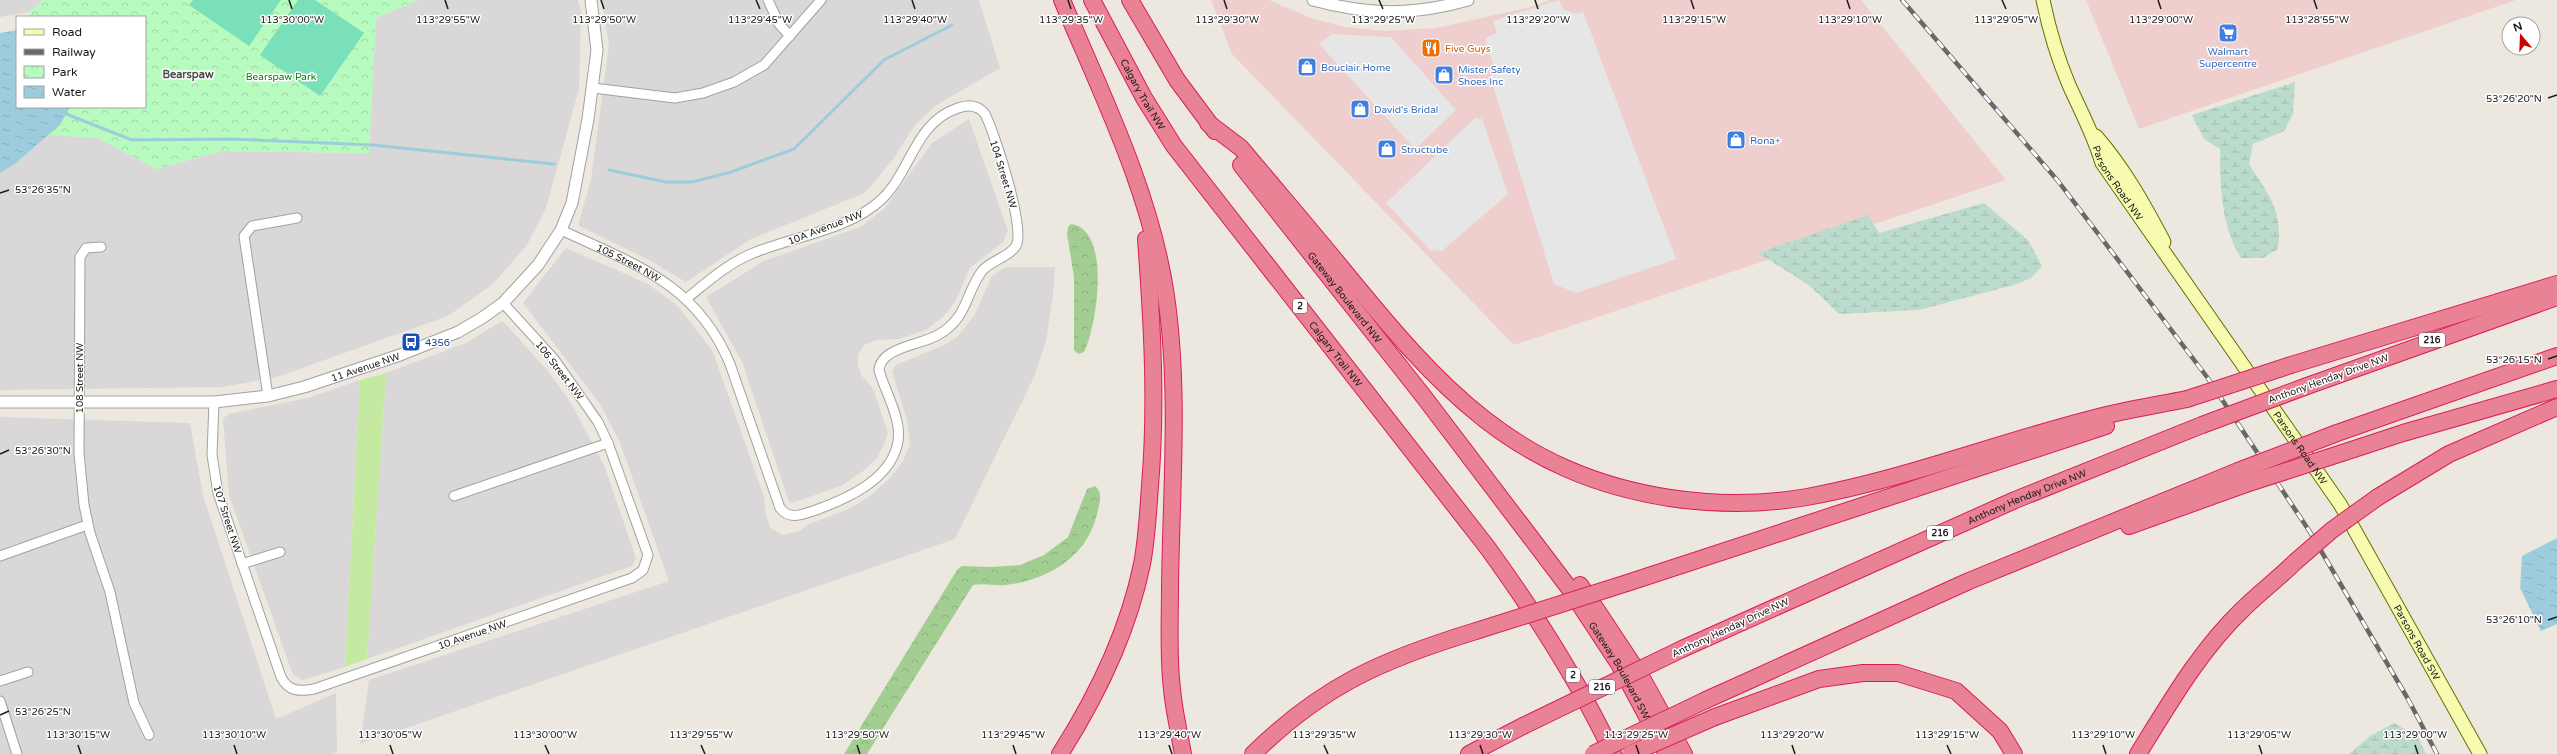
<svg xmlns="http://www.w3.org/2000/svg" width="2557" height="754" font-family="'Varela Round',sans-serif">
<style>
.residential{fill:#d9d7d7}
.commercial{fill:#efcfcd}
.grass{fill:#c4eaa2}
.forest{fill:url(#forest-crowns)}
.wetland{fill:url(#wetland-marsh)}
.park{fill:url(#park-crowns)}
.pitch{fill:#79e0ba}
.parking{fill:#e6e6e6}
.water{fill:url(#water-ripples)}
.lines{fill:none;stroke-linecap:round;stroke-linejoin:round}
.stream{stroke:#9dcddd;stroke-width:3}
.minor-casing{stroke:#a1a1a1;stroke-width:11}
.tertiary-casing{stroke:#a1a1a1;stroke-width:13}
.secondary-casing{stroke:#647201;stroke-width:15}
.motorway-casing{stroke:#da1d5a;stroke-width:18}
.minor{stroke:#fff;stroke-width:9}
.tertiary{stroke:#fff;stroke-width:11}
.secondary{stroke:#f6fbaf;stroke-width:13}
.motorway{stroke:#e88294;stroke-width:16}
.rail-casing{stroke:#686868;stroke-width:4.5}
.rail{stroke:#fff;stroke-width:3;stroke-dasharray:9;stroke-linecap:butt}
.motorway-bridge-casing{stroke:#da1d5a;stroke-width:18;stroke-linecap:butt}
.motorway-bridge{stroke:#e88294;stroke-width:16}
.ticks{fill:none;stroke:#1a1a1a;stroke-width:1.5}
.labels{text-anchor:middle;stroke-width:3;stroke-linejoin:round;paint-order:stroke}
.shield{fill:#fff;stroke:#5f5f5f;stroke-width:1}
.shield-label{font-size:9px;font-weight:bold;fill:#1a1a1a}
.food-label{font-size:10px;fill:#c56008;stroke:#fff;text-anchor:start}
.shop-label{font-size:10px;fill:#366cbe;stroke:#fff;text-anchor:start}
.park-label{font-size:10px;fill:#077913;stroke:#fff}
.street-label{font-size:10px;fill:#1a1a1a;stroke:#fff}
.transit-label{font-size:10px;fill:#164399;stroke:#fff;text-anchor:start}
.neighbourhood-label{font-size:11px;font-weight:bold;fill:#4d4d4d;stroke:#fff}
.ticks-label{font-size:10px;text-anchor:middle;fill:#1a1a1a;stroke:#fff;stroke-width:3;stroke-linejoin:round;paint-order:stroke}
</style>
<defs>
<pattern id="forest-crowns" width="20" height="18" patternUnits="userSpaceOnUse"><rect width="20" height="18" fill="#a2ce92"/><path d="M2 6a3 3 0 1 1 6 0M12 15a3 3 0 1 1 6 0" fill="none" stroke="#8bb07d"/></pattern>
<pattern id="wetland-marsh" width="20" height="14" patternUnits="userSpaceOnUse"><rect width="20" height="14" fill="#bbdccd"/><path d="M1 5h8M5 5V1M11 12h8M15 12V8" fill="none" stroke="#a0bcaf"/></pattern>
<pattern id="park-crowns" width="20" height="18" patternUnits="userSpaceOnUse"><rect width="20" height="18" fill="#b8fbbe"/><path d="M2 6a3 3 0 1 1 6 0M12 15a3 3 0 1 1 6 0" fill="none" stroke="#9ed7a3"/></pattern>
<pattern id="water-ripples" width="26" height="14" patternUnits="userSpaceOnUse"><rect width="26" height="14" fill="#9dcddd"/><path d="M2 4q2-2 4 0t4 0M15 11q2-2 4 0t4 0" fill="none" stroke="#87afbd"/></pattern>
</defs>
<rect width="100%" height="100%" fill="#ede8df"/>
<g class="residential">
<path d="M0 0H43L29 12 0 17Z"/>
<path d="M418 0H578L581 12 579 89 546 208 527 245 493 284 448 316 277 377 223 387 0 390V173L15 164 49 135 98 138 156 169 222 151 369 153 376 18Z"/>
<path d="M602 0H979L1000 68 935 106 915 125 894 158 865 193 751 239 686 282 651 261 579 226V221L591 180 609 45Z"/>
<path d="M969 119 1008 231 1003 242 970 268 956 300 943 317 926 330 899 339 876 340 864 345 858 355V365L862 376 873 389 888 433 885 441 878 457 863 471 841 486 792 503 789 501 742 362 706 297 764 261 860 227 884 209 932 143Z"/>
<path d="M566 248 648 284 678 306 713 352 764 497 766 516 771 528 782 535 799 531 809 524 849 509 871 495 891 477 903 461 910 444 907 420 892 372 896 365 944 345 957 337 974 316 992 276 1006 267H1055L1053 295 1046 341 1034 377 955 539 360 744 369 680 669 581 619 440 600 404 523 303Z"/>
<path d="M500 322H504L548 371 571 403 604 465 636 558 632 566 367 659 386 373 466 343Z"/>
<path d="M360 380 345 667 303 680 293 675 229 495 223 419 228 414 308 398Z"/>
<path d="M0 417 190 423 203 495 276 719 336 693 337 752 331 754H0Z"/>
</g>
<g class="commercial">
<path d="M1211 0H1269L1311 18 1345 27 1385 31 1436 28 1531 7 1550 0H1861L2006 180 1514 345 1232 54Z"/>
<path d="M2086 0H2516L2139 129Z"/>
</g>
<path class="grass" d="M386 373 367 659 345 667 360 380Z"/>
<g class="forest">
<path d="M1071 224C1112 229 1097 327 1084 352L1078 354 1074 350V277L1067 234 1068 227Z"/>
<path d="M1095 486C1104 493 1099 505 1097 514 1087 557 1048 580 1006 585 995 586 984 583 973 585L867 754H844L957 570 962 566 991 567 1020 565 1044 555 1068 537 1087 489Z"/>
</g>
<g class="wetland">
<path d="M2295 82 2293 114 2284 131 2253 144 2249 164C2269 195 2283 210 2278 249L2263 258H2241C2221 225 2220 186 2220 149L2204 139 2192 115Z"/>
<path d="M1984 203 2028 240 2042 266 2031 278 2014 285 1919 310 1839 314 1809 285 1758 253 1868 215 1879 233Z"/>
<path d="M2394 723 2418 737 2426 754H2349L2370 736Z"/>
</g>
<path class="park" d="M43 0H418L376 18 369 153 222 151 156 169 98 138 49 135 44 107H145V17H30L29 12Z"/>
<g class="pitch">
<path d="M193 0H281L249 46 189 5Z"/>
<path d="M298 0H315L364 33 320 96 260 55Z"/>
</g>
<g class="parking">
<path d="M1559 0 1563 9 1576 14 1583 12 1676 259 1576 293 1554 284 1490 76 1496 73 1485 38 1497 33 1493 21Z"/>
<path d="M1332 34 1391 37 1456 110 1415 149 1319 44Z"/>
<path d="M1475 118 1482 119 1508 194 1442 251 1430 250 1386 203Z"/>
</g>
<g class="water">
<path d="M17 30V107H70L60 125 15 164 0 173V33Z"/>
<path d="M2557 538V624L2541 631 2520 588 2522 556Z"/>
</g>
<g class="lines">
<g class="stream">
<path d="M66 114 132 140 232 139 373 145 554 164"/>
<path d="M609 170 666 182H692L731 172 794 149 884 60 952 25"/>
</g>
<defs>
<g id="minor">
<path d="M768 0 779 24 790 36"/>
<path d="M593 88 675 98 703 93 734 82 764 65 821 0"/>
<path id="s1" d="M561 230C634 264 696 283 730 364L780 508C790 521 803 514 816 510 846 499 888 481 897 446 904 421 885 393 879 370 881 347 921 345 938 335 968 318 965 294 982 271 991 260 1008 258 1016 246 1026 229 995 134 985 114 978 105 969 104 958 108 914 123 912 170 882 199 850 230 791 237 751 254 727 264 706 283 686 299"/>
<path d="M101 247 86 248 80 257 79 453 84 505 90 533 110 592 134 703 149 735"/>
<path d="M268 396 244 236 252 226 297 218"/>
<path d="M214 402 212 455 218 493 281 677C288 691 299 692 314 689L632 578 643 570 648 555 608 443 598 422 554 359 503 303"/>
<path d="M454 496 608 443"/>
<path d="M0 556 87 525"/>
<path d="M242 564 280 552"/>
<path d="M0 681 28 672"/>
<path d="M0 701 17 754"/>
</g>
<g id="tertiary">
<path d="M1313 0C1368 15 1413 16 1468 0"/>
<path id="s2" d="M0 402H214L268 396 304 387 400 355 458 332 482 318 503 303 538 265 561 230 572 203 588 119 597 50 591 0"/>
</g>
<g id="secondary">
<path id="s3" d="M2043 0C2049 29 2057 57 2069 85 2081 112 2093 133 2102 163L2340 504 2480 754"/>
<path d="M2096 136C2124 168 2144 204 2164 242"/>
</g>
<g id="motorway">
<path d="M1062 0C1102 95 1151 193 1166 296 1180 392 1171 492 1170 588 1170 621 1168 656 1172 689 1174 711 1179 732 1183 754"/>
<path id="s4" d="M1092 0 1144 98 1174 146 1487 547C1535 613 1578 680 1613 754"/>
<path d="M1130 0 1177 80 1215 131"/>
<path d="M1208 123 1241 148C1275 189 1310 229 1344 271 1438 386 1514 474 1670 498 1716 505 1761 505 1807 497 1911 478 2009 438 2111 414 2136 408 2162 404 2187 399"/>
<path id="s5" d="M1241 165 1424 397 1569 588 1619 664 1667 754"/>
<path d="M2291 365 2557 284"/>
<path d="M2307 386 2557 297"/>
<path d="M2337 433 2557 356"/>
<path d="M2342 453 2403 433 2557 389"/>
<path d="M2378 497 2449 454 2557 407"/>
<path d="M2129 526 2246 484"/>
<path d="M1627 583C1787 529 1947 479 2106 426"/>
<path d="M1580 585 1643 680 1684 754"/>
<path id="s6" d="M1682 649 2015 500 2202 425"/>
<path d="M1706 700 1969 581 2238 471"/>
<path d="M1715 717 1819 679 1863 673H1898L1956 691 2000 731 2014 754"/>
<path d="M1060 754C1097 696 1128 632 1142 564 1147 538 1148 512 1150 486 1157 402 1152 322 1146 239"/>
<path d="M1253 754C1323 685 1384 659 1476 631"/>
<path d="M1469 754 1523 726"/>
<path d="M2138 754C2169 704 2200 650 2243 609 2259 593 2278 579 2295 562"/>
</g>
</defs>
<use href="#minor" class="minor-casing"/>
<use href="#tertiary" class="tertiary-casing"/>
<use href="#secondary" class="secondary-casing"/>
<use href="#motorway" class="motorway-casing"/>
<use href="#minor" class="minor"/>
<use href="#tertiary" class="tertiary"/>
<use href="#secondary" class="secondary"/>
<use href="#motorway" class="motorway"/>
<defs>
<path id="rail" d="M1902 0 2058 181 2207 377 2310 532 2408 699 2437 754"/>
</defs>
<use href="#rail" class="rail-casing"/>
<use href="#rail" class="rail"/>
<defs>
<g id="motorway-bridge">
<path d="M2187 399 2291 365"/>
<path d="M2202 425 2307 386"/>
<path d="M2238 471 2337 433"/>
<path d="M2246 484 2342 453"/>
<path d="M2295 562 2332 530 2378 497"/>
<path d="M1476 631 1627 583"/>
<path d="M1523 726 1682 649"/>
<path d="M1593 754 1706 700"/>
<path d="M1630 754 1715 717"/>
</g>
</defs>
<use href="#motorway-bridge" class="motorway-bridge-casing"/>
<use href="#motorway-bridge" class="motorway-bridge"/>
</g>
<path class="ticks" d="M289 0 292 9M445 0 448 9M601 0 604 9M756 0 760 9M912 0 915 9M1068 0 1071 9M1224 0 1227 9M1379 0 1383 9M1535 0 1538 9M1691 0 1694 9M1847 0 1850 9M2002 0 2006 9M2158 0 2161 9M2314 0 2317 9M2548 98 2557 95M0 193 9 190M2548 359 2557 356M0 454 9 450M2548 620 2557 617M0 715 9 711M78 745 81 754M234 745 237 754M390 745 393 754M545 745 549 754M701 745 705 754M857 745 860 754M1013 745 1016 754M1169 745 1172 754M1324 745 1328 754M1480 745 1483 754M1636 745 1639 754M1792 745 1795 754M1947 745 1951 754M2103 745 2106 754M2259 745 2262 754M2415 745 2418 754"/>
<defs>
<symbol id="supermarket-square" viewBox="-11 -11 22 22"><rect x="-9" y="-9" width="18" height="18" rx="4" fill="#3f7fe0" stroke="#fff"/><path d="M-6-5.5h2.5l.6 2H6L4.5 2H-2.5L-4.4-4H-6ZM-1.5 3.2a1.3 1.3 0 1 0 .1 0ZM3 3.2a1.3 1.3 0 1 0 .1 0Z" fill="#fff"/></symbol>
<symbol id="restaurant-square" viewBox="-11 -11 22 22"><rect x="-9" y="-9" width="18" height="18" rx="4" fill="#e8710a" stroke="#fff"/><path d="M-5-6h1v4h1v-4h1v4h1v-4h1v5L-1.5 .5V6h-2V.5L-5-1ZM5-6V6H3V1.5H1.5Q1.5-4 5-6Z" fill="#fff"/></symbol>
<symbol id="shop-square" viewBox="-11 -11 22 22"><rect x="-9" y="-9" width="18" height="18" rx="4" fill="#3f7fe0" stroke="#fff"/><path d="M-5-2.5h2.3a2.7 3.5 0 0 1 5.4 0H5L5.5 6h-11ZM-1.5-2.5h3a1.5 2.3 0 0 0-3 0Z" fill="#fff"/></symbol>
<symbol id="bus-square" viewBox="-11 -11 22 22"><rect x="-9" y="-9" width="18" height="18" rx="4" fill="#1a4fb4" stroke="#fff"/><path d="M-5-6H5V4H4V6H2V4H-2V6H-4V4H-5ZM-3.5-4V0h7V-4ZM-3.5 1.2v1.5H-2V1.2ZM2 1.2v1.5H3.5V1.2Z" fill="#fff"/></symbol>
</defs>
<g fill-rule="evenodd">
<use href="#supermarket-square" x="2217" y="22" width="22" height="22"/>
<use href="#restaurant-square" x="1420" y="37" width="22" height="22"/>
<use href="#shop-square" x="1296" y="56" width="22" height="22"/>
<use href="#shop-square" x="1433" y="64" width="22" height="22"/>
<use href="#shop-square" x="1349" y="98" width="22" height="22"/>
<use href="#shop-square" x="1725" y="129" width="22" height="22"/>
<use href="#shop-square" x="1376" y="138" width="22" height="22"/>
<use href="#bus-square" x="400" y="331" width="22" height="22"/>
</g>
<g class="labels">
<g class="shield">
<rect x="1293" y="299" width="14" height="14" rx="3"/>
<rect x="2419" y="333" width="26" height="14" rx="3"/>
<rect x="1927" y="526" width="26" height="14" rx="3"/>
<rect x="1566" y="668" width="14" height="14" rx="3"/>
<rect x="1589" y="680" width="26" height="14" rx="3"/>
</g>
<g class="shield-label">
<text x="1300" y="309">2</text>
<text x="2432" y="343">216</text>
<text x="1940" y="536">216</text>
<text x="1573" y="678">2</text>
<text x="1602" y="690">216</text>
</g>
<g class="food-label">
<text x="1445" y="52">Five Guys</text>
</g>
<g class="shop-label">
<text x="2228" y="55" text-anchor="middle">Walmart<tspan x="2228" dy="12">Supercentre</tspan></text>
<text x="1321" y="71">Bouclair Home</text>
<text x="1458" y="73">Mister Safety<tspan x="1458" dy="12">Shoes Inc</tspan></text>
<text x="1374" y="113">David's Bridal</text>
<text x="1750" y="144">Rona+</text>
<text x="1401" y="153">Structube</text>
</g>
<g class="park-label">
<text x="281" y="80">Bearspaw Park</text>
</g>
<g class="street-label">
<text dy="4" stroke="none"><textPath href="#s4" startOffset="107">Calgary Trail NW</textPath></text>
<text transform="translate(1004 174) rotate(73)" y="4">104 Street NW</text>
<text dy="4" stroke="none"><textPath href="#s3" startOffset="199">Parsons Road NW</textPath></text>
<text transform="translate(825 227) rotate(-21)" y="4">10A Avenue NW</text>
<text dy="4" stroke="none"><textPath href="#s1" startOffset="75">105 Street NW</textPath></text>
<text dy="4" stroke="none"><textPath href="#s5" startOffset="168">Gateway Boulevard NW</textPath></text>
<text dy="4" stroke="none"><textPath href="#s4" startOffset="431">Calgary Trail NW</textPath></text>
<text dy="4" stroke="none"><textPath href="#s2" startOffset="370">11 Avenue NW</textPath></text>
<text transform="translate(560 370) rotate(52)" y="4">106 Street NW</text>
<text transform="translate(79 378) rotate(-90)" y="4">108 Street NW</text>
<text transform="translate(2328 378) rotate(-20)" y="4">Anthony Henday Drive NW</text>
<text dy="4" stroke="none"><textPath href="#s3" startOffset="521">Parsons Road NW</textPath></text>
<text dy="4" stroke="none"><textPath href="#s6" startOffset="377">Anthony Henday Drive NW</textPath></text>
<text transform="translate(228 519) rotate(72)" y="4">107 Street NW</text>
<text transform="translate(1730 627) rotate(-25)" y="4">Anthony Henday Drive NW</text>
<text transform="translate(472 634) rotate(-19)" y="4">10 Avenue NW</text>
<text dy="4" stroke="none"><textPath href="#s3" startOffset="748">Parsons Road SW</textPath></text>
<text dy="4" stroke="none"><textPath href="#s5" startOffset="632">Gateway Boulevard SW</textPath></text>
</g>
<g class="transit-label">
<text x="425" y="346">4356</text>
</g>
<g class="neighbourhood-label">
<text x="188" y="78">Bearspaw</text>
</g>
</g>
<g class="ticks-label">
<text x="2317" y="23">113°28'55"W</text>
<text x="292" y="23">113°30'00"W</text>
<text x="448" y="23">113°29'55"W</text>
<text x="604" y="23">113°29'50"W</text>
<text x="760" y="23">113°29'45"W</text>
<text x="915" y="23">113°29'40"W</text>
<text x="1071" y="23">113°29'35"W</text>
<text x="1227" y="23">113°29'30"W</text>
<text x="1383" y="23">113°29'25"W</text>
<text x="1538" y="23">113°29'20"W</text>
<text x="1694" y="23">113°29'15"W</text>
<text x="1850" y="23">113°29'10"W</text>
<text x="2006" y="23">113°29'05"W</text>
<text x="2161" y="23">113°29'00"W</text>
<text x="2514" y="102">53°26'20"N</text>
<text x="43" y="193">53°26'35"N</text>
<text x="2514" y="363">53°26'15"N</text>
<text x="43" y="454">53°26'30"N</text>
<text x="2514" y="623">53°26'10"N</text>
<text x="43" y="715">53°26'25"N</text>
<text x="78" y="738">113°30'15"W</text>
<text x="234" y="738">113°30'10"W</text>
<text x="390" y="738">113°30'05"W</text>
<text x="545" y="738">113°30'00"W</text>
<text x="701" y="738">113°29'55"W</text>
<text x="857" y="738">113°29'50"W</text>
<text x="1013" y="738">113°29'45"W</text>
<text x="1169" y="738">113°29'40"W</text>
<text x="1324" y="738">113°29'35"W</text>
<text x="1480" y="738">113°29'30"W</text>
<text x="1636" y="738">113°29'25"W</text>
<text x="1792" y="738">113°29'20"W</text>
<text x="1947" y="738">113°29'15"W</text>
<text x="2103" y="738">113°29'10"W</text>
<text x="2259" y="738">113°29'05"W</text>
<text x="2415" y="738">113°29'00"W</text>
</g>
<rect x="16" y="16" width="130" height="92" fill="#ffffff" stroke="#a3a3a3"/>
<rect x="24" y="29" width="20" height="6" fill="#f6fbaf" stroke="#a3a3a3"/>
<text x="52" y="36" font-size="12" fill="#1a1a1a">Road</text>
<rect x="24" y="49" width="20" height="6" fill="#686868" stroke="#a3a3a3"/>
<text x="52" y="56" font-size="12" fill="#1a1a1a">Railway</text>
<rect x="24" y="66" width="20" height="12" fill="url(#park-crowns)" stroke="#a3a3a3"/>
<text x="52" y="76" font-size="12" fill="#1a1a1a">Park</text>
<rect x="24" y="86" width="20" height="12" fill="url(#water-ripples)" stroke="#a3a3a3"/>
<text x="52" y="96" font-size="12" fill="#1a1a1a">Water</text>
<g transform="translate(2521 36) rotate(341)"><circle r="19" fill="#ffffff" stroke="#a3a3a3"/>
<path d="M0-3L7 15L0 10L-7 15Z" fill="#c50300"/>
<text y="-6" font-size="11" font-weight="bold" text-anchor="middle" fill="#1a1a1a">N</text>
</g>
</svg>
